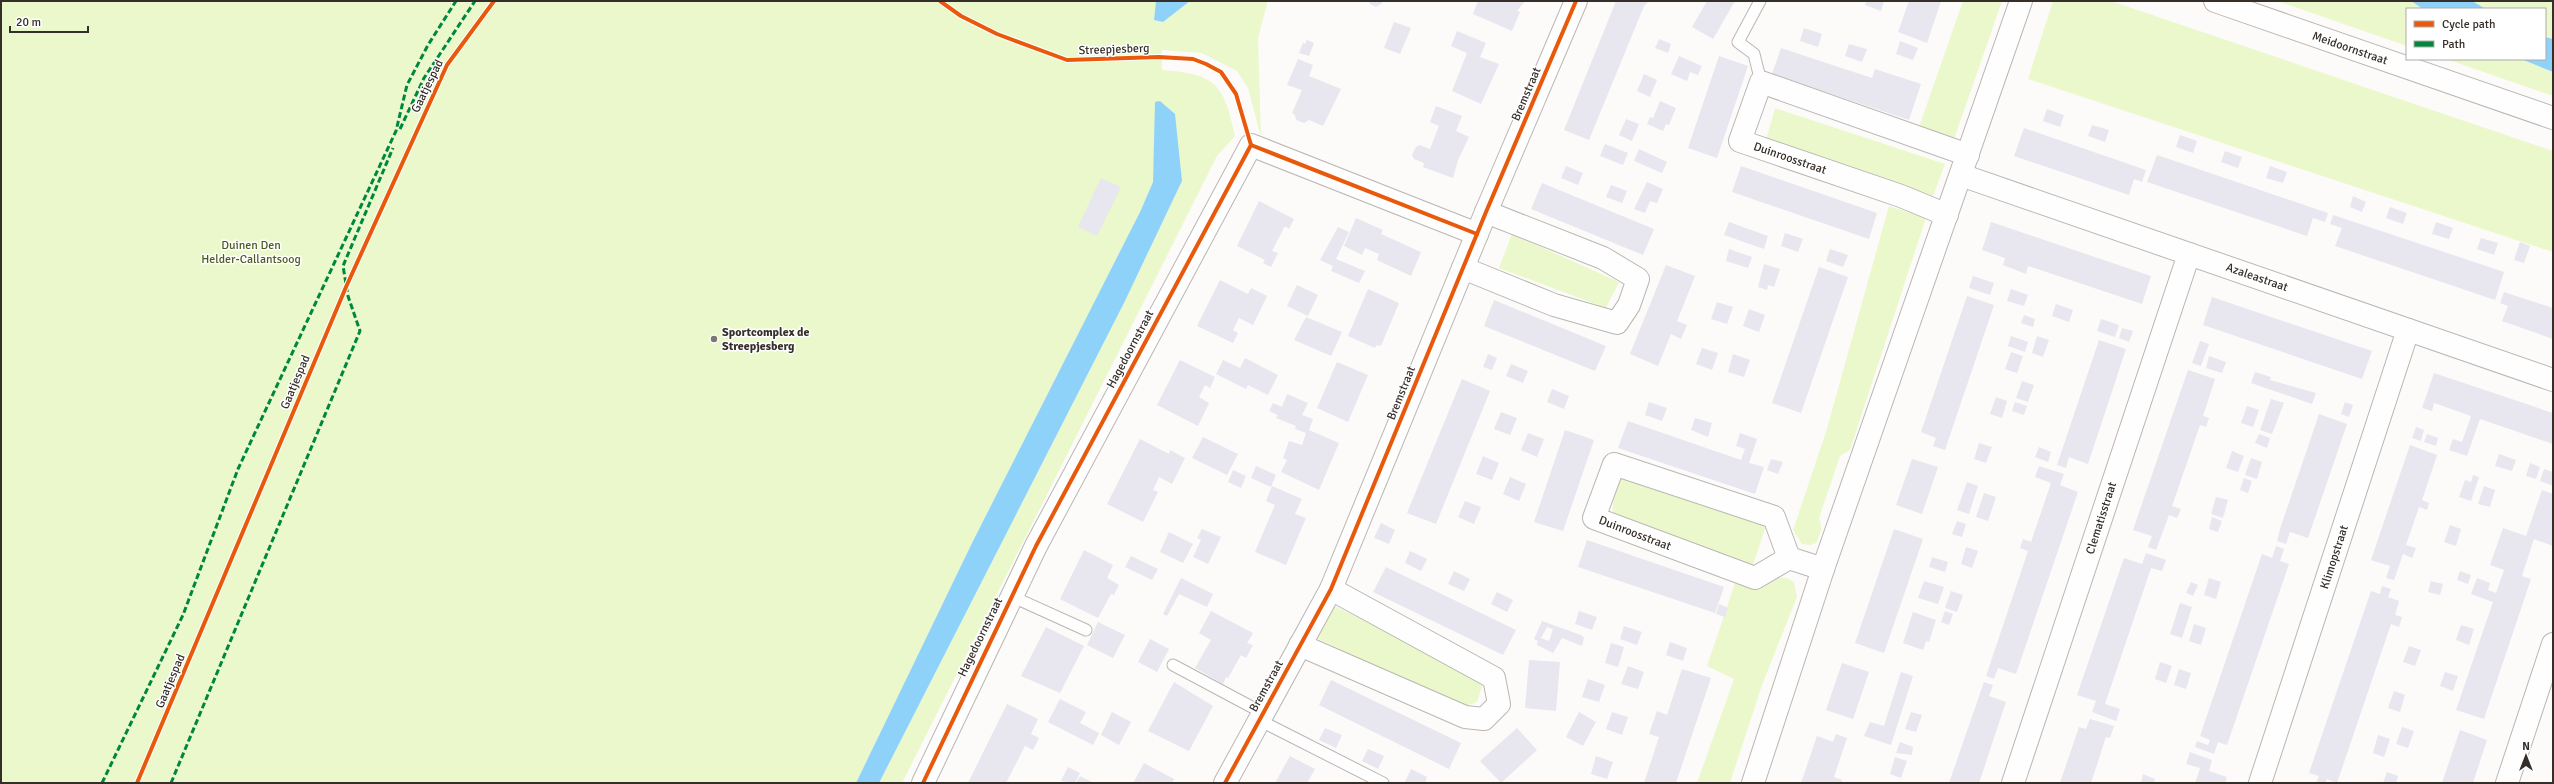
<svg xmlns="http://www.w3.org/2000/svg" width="2554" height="784" font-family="Signika,sans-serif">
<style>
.green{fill:#eaf8cb}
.water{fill:#8ed2fa}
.building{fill:#e8e6ef;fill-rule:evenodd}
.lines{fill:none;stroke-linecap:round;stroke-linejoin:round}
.lane-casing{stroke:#bab6b3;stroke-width:13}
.street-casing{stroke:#bab6b3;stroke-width:24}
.lane{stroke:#fffefe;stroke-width:11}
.street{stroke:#fffefe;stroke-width:22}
.quiet{stroke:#00873e;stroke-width:3;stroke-dasharray:6 3;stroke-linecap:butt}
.cycleway-casing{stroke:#fff;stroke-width:6}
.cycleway{stroke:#e8590c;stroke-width:4}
.poi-dot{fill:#7b7672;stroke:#fff;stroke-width:1.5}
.labels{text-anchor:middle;stroke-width:3;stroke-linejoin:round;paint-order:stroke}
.street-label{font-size:12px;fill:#352e29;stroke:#fff}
.park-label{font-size:12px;fill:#4c5e1d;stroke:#fff}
.poi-label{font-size:12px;font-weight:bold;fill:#352e29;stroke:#fff;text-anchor:start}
</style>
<rect width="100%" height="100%" fill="#fdfbf9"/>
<g class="green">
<path d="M1 1H1156L1154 20 1163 22 1190 1H1268L1258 38 1261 137 1248 88 1237 71 1202 53 1162 50V70C1216 74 1224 84 1235 136L1217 156 902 783H879L1124 303 1182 181 1155 142 1153 182 1140 212 973 541 856 783H1Z"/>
<path d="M1963 1H2002L1953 142 1918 130Z"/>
<path d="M2053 1H2111L2553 151V252L2028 79Z"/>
<path d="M2277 1H2411L2423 9H2407V46Z"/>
<path d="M2472 1H2553V39L2545 37V9H2486Z"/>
<path d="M2446 59H2521L2553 72V96Z"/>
<path d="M1775 108 1945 164 1933 196 1766 140Z"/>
<path d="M1889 206 1926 218 1850 450 1840 456 1819 518C1823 528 1821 533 1816 543L1810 545 1802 544 1793 530 1826 432Z"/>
<path d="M1512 234 1619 282 1606 308 1499 268Z"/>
<path d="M1621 479 1638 481 1766 526 1752 568 1614 518C1610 504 1616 492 1621 479Z"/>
<path d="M1778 578H1786L1794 582 1797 597 1762 685 1730 783H1697L1734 679 1707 666 1736 580 1756 587Z"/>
<path d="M1334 606 1475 672 1483 683 1477 702 1464 707 1435 698 1317 638Z"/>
</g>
<g class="water">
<path d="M1156 1H1190L1163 22 1154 20Z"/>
<path d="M2411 1H2472L2486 9H2423Z"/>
<path d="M2545 37 2553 39V72L2521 59H2545Z"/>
<path d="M1160 101 1175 114 1182 181 1124 303 879 783H856L973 541 1140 212 1153 182 1155 102Z"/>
</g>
<g class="building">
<path d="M1369 1H1383L1381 4 1376 7 1370 4Z"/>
<path d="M1478 1H1525L1517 11 1520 12 1512 31 1473 14Z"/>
<path d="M1616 1H1649L1644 6 1589 140 1564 130Z"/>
<path d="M1707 1H1735L1713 39 1692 27Z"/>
<path d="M1866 1H1884L1881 11 1865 5Z"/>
<path d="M1909 1H1941L1927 43 1898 32Z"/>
<path d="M1394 22 1411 28 1400 54 1384 48Z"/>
<path d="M1804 28 1822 34 1818 47 1800 41Z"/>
<path d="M1457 31 1486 43 1480 57 1499 64 1481 104 1452 91 1467 53 1451 46Z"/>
<path d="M1659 39 1671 44 1668 53 1655 48Z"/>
<path d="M1307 40 1314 43 1309 56 1299 53 1303 43 1305 44Z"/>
<path d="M1900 41 1918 48 1913 60 1896 54Z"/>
<path d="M1849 44 1867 49 1862 62 1845 56Z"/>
<path d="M1781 48 1872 78 1875 69 1921 84 1909 120 1772 74Z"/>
<path d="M1679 56 1702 66 1698 75 1690 72 1687 81 1671 74Z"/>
<path d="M1719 56 1748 66 1717 158 1688 148Z"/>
<path d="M1298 59 1313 65 1309 76 1341 89 1323 126 1309 120 1304 123 1296 120 1295 115 1292 113 1302 90 1287 85Z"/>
<path d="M1644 74 1657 80 1650 97 1637 91Z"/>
<path d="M1660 101 1676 108 1669 125 1666 124 1663 131 1647 124 1650 117 1653 118Z"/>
<path d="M1436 106 1462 116 1456 131 1469 137 1458 160 1453 178 1423 167 1424 163 1414 159 1412 155 1416 147 1420 145 1430 149 1439 126 1430 122Z"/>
<path d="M2047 109 2064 115 2060 127 2043 121Z"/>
<path d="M1626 119 1639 124 1632 141 1619 135Z"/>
<path d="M2092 125 2109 130 2105 142 2088 136Z"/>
<path d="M2024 128 2146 170 2142 182 2134 179 2129 195 2014 156Z"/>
<path d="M2180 135 2197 141 2193 153 2176 147Z"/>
<path d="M1605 144 1628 153 1623 165 1600 156Z"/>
<path d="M1639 149 1667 162 1662 173 1634 161Z"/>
<path d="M2225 151 2242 157 2238 168 2221 162Z"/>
<path d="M2157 155 2316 209 2328 213 2325 222 2313 218 2307 236 2147 182Z"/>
<path d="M1566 166 1583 173 1578 185 1561 178Z"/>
<path d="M1741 166 1877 213 1869 239 1732 192Z"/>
<path d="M2270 166 2287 172 2283 183 2266 178Z"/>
<path d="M1101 178 1121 187 1097 236 1078 227Z"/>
<path d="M1647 182 1663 189 1657 203 1650 201 1645 213 1634 209Z"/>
<path d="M1542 183 1654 229 1643 255 1531 209Z"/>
<path d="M1611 185 1627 191 1622 203 1606 197Z"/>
<path d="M2353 196 2366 202 2362 212 2350 207Z"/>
<path d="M1259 201 1294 219 1289 229 1285 226 1272 251 1278 253 1271 267 1263 263 1265 260 1237 246Z"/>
<path d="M2390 207 2407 213 2403 224 2386 218Z"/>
<path d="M2333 215 2504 272 2495 300 2335 246 2342 228 2330 224Z"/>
<path d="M1356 218 1383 230 1381 234 1421 252 1411 276 1377 260 1379 254 1365 248 1362 255 1344 246Z"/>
<path d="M1729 222 1768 236 1764 249 1724 235Z"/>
<path d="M1991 222 2151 276 2142 304 2028 266 2026 274 2003 265 2005 258 1982 250Z"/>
<path d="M2436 222 2453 228 2449 239 2432 234Z"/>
<path d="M1338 227 1349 232 1336 259 1365 271 1359 283 1331 271 1333 266 1320 260Z"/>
<path d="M1785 233 1803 239 1798 252 1781 246Z"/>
<path d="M2481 238 2498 243 2494 255 2477 249Z"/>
<path d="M2520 242 2530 246 2524 263 2514 260Z"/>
<path d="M1729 249 1752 257 1748 268 1726 261Z"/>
<path d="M1830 249 1848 255 1843 267 1826 261Z"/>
<path d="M1764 264 1780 269 1774 287 1768 285 1767 290 1758 287Z"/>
<path d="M1666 265 1695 276 1677 321 1687 325 1681 339 1671 334 1658 366 1630 354Z"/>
<path d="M1819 267 1848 277 1801 413 1772 403Z"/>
<path d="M1973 276 1994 283 1990 295 1969 288Z"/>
<path d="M1220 280 1248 294 1251 288 1267 296 1253 325 1239 318 1233 330 1238 333 1233 343 1197 326Z"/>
<path d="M1297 285 1318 295 1308 316 1287 306Z"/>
<path d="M1368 289 1399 303 1381 346 1377 345 1375 348 1348 336Z"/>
<path d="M2011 289 2028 295 2024 306 2007 301Z"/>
<path d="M2504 292 2553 308V339L2502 321 2508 306 2500 303Z"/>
<path d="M1967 296 1994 305 1945 450 1933 446 1936 438 1921 432Z"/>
<path d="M2212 297 2372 351 2362 379 2203 325Z"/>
<path d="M1494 300 1606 346 1595 371 1484 326Z"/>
<path d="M1717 302 1733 307 1727 324 1711 319Z"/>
<path d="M2056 304 2073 310 2069 322 2052 316Z"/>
<path d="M1749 309 1765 315 1759 332 1743 326Z"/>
<path d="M2024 315 2035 319 2033 327 2021 323Z"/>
<path d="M1306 317 1342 332 1331 356 1294 340Z"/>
<path d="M2101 319 2119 325 2115 337 2097 331Z"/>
<path d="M2122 328 2133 331 2129 342 2119 338Z"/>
<path d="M2011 336 2028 342 2025 352 2008 346Z"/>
<path d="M2037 336 2049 340 2043 357 2032 353Z"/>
<path d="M2099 340 2126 349 2088 464 2069 457 2066 468 2057 465Z"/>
<path d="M2200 341 2209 344 2201 366 2192 363Z"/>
<path d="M1702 348 1718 353 1712 370 1696 364Z"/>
<path d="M2011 352 2023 356 2017 373 2005 369Z"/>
<path d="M1488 354 1497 358 1492 370 1483 367Z"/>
<path d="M1733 354 1750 360 1744 377 1728 372Z"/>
<path d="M2209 356 2226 362 2222 373 2206 368Z"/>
<path d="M1245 358 1278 375 1268 395 1248 385 1246 389 1216 374 1223 360 1240 368Z"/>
<path d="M1180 360 1215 377 1210 388 1205 385 1199 397 1209 403 1198 426 1157 405Z"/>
<path d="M1337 362 1368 375 1348 422 1317 408Z"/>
<path d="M1511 364 1528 371 1523 383 1506 376Z"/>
<path d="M2188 370 2215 379 2203 416 2209 418 2206 427 2200 425 2172 506 2181 509 2177 518 2169 515 2156 550 2148 547 2152 536 2133 530Z"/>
<path d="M2255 372 2271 377 2270 380 2316 393 2312 404 2251 383Z"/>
<path d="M2434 373 2553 413V444L2480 419 2467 456 2449 450 2453 439 2462 442 2471 416 2434 403 2432 411 2422 408Z"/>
<path d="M1462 379 1490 391 1436 524 1407 513Z"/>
<path d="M2022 381 2034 385 2028 402 2016 398Z"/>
<path d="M1552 389 1569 396 1564 409 1547 402Z"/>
<path d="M1287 394 1308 403 1302 415 1313 419 1309 430 1339 443 1319 490 1281 472 1287 460 1283 458 1289 441 1302 445 1306 433 1295 429 1296 426 1276 418 1278 415 1269 411 1273 403 1282 407Z"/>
<path d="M1996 397 2007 401 2002 418 1990 414Z"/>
<path d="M2271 399 2284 403 2272 434 2260 430Z"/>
<path d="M1649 402 1667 408 1662 421 1645 415Z"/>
<path d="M2015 402 2027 406 2024 415 2012 411Z"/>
<path d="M2345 402 2353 405 2349 417 2341 414Z"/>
<path d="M2247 406 2259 410 2253 427 2241 423Z"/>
<path d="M1501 412 1517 418 1510 435 1494 429Z"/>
<path d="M2319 414 2347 424 2308 538 2290 532 2286 544 2277 541 2280 529Z"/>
<path d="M1695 418 1712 423 1708 437 1691 430Z"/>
<path d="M1628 421 1741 460 1745 449 1736 446 1740 433 1757 439 1749 463 1764 467 1755 494 1618 448Z"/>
<path d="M2416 427 2424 430 2421 441 2412 438Z"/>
<path d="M1565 430 1594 440 1563 531 1534 522Z"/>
<path d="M1528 433 1544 439 1537 457 1521 450Z"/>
<path d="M2259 434 2270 438 2267 448 2255 443Z"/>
<path d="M2427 434 2438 438 2436 446 2424 442Z"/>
<path d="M1203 437 1238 454 1227 475 1192 458Z"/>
<path d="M1140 439 1169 454 1170 450 1185 458 1172 484 1159 477 1153 490 1158 492 1143 522 1107 504Z"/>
<path d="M1979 443 1992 447 1986 463 1974 459Z"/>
<path d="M2410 445 2437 455 2422 500 2429 503 2427 510 2419 507 2406 545 2416 548 2412 558 2403 554 2394 580 2386 578 2390 566 2371 560Z"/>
<path d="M2039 447 2051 452 2048 462 2035 457Z"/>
<path d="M2232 451 2244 456 2238 472 2226 468Z"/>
<path d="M2499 454 2516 460 2512 471 2495 466Z"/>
<path d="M1483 456 1499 463 1492 480 1476 474Z"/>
<path d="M2251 458 2262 462 2257 479 2245 475Z"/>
<path d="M1771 459 1783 462 1778 474 1767 470Z"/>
<path d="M1912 459 1938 467 1922 514 1896 505Z"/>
<path d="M2530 463 2540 467 2536 479 2526 476Z"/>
<path d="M1256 466 1276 475 1271 487 1251 478Z"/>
<path d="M2039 466 2064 474 2060 485 2078 492 2016 674 1998 668 1994 679 1986 676 2028 551 2020 548 2023 539 2031 542 2051 483 2035 477Z"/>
<path d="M2544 469 2553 472V486L2540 481Z"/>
<path d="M1233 470 1246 476 1241 488 1228 482Z"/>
<path d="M2473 475 2479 477 2471 501 2459 497 2465 480 2471 482Z"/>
<path d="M1510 477 1526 484 1519 501 1503 494Z"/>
<path d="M2244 478 2252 481 2248 493 2240 490Z"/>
<path d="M1967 482 1978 486 1969 514 1957 510Z"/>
<path d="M1272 486 1302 499 1295 514 1306 518 1286 565 1255 552 1275 505 1266 501Z"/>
<path d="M2484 486 2495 490 2490 507 2478 504Z"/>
<path d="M2542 490 2553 494V546L2534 539 2522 576 2531 579 2484 719 2456 710 2493 602 2471 594 2477 578 2490 583 2488 590 2496 593 2504 570 2490 565 2503 528 2526 536Z"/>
<path d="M1984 493 1996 497 1988 521 1976 517Z"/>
<path d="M2216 497 2228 500 2223 518 2211 514Z"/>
<path d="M1465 501 1481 507 1474 524 1458 517Z"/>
<path d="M2212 517 2222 521 2218 532 2209 529Z"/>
<path d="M1957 521 1966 524 1962 537 1952 534Z"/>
<path d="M1381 523 1395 530 1389 544 1374 538Z"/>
<path d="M2450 525 2461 529 2456 546 2444 542Z"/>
<path d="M1202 529 1221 537 1208 564 1193 557 1201 540 1197 538Z"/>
<path d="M1894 529 1923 539 1884 653 1855 643Z"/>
<path d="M1169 532 1193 544 1183 563 1160 552Z"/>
<path d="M1587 540 1724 587 1715 613 1578 567Z"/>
<path d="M2276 546 2284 549 2280 561 2289 564 2227 745 2218 742 2214 754 2195 747 2197 741 2208 745 2210 740 2200 736 2262 554 2272 558Z"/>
<path d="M1966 547 1978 551 1972 568 1961 564Z"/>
<path d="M1084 550 1113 565 1107 578 1119 585 1114 595 1111 594 1098 618 1060 599Z"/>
<path d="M1410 551 1427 559 1421 571 1405 563Z"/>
<path d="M2146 553 2166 560 2162 571 2151 568 2105 704 2120 709 2116 721 2092 712 2096 701 2077 695 2124 558 2142 564Z"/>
<path d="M1131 556 1158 569 1152 580 1125 567Z"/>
<path d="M1932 557 1948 562 1945 572 1929 567Z"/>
<path d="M1386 567 1516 630 1503 655 1373 592Z"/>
<path d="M1454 571 1470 579 1464 591 1448 584Z"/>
<path d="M2460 571 2471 575 2468 584 2457 580Z"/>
<path d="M1181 578 1213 594 1207 607 1179 594 1167 616 1163 614Z"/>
<path d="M2209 578 2221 582 2216 599 2204 595Z"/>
<path d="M1924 581 1944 587 1938 604 1918 598Z"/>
<path d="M2431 581 2443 584 2440 595 2428 592Z"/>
<path d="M2191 582 2198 585 2193 596 2186 593Z"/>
<path d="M2382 586 2391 589 2388 597 2399 601 2395 615 2402 617 2399 627 2391 624 2337 783 2327 779 2326 783H2316L2319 776 2309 773 2371 591 2380 594Z"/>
<path d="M1951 591 1963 595 1957 612 1945 608Z"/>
<path d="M1497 592 1513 600 1507 612 1491 604Z"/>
<path d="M2180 603 2192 607 2182 638 2170 634Z"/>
<path d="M1719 604 1728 608 1725 617 1716 614Z"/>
<path d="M1211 611 1253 633 1247 643 1253 645 1246 658 1241 655 1228 678 1226 677 1223 684 1195 668 1211 640 1199 633Z"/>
<path d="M1579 611 1597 617 1592 630 1575 624Z"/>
<path d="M1945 611 1953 614 1949 625 1941 622Z"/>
<path d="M1913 612 1936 620 1929 642 1926 641 1923 650 1903 643Z"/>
<path d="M1542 621 1581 635 1584 638 1582 646 1562 638 1553 653 1537 645 1538 641 1534 639ZM1547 627 1553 629 1549 641 1541 638Z"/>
<path d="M1098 622 1125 635 1113 658 1087 645Z"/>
<path d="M2194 624 2206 628 2201 645 2189 641Z"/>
<path d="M2461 625 2474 629 2469 645 2456 640Z"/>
<path d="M1624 626 1642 632 1637 645 1620 639Z"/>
<path d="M1046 627 1084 646 1060 693 1021 676Z"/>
<path d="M1150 639 1169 649 1157 672 1138 662Z"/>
<path d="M1670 642 1687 648 1683 661 1666 655Z"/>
<path d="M1611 643 1624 647 1618 667 1605 663Z"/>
<path d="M2409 646 2421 650 2415 666 2403 662Z"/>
<path d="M1529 660 1560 662 1556 711 1525 708Z"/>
<path d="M2160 662 2172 666 2166 683 2155 679Z"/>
<path d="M1842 663 1869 672 1853 719 1826 710Z"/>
<path d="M1628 666 1644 672 1638 689 1621 684Z"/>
<path d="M1682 669 1711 678 1676 783H1644L1659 737 1649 734 1657 711 1667 715Z"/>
<path d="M2179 669 2191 673 2186 689 2174 685Z"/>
<path d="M1901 672 1913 676 1891 745 1864 736 1870 722 1884 726Z"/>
<path d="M2445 672 2458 676 2453 691 2440 686Z"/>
<path d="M1588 679 1605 685 1599 702 1582 697Z"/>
<path d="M1331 680 1461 743 1449 769 1319 705Z"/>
<path d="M1174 682 1213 706 1189 751 1148 731Z"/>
<path d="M1984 682 1993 685 1989 696 2006 702 1979 783H1949Z"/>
<path d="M2394 691 2405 695 2400 712 2388 708Z"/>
<path d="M1060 699 1086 712 1080 723 1099 733 1093 745 1048 722Z"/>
<path d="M1007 704 1038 719 1031 734 1039 738 1033 750 1025 746 1006 783H968Z"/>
<path d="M1112 712 1131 722 1119 745 1101 735Z"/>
<path d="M1579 712 1596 722 1583 746 1566 737Z"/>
<path d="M1612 712 1628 717 1622 735 1606 729Z"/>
<path d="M1911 712 1922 715 1916 732 1905 729Z"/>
<path d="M2090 719 2114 726 2110 738 2106 737 2091 783H2060L2079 727 2086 729Z"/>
<path d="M2402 727 2414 731 2408 748 2396 744Z"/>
<path d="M1325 728 1342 735 1336 748 1319 740Z"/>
<path d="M1517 728 1537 750 1501 783 1480 761Z"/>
<path d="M2460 730 2487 740 2473 783H2442Z"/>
<path d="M1836 734 1847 738 1834 777 1842 780 1841 783H1801L1817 736 1833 742Z"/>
<path d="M2378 735 2390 739 2384 757 2373 753Z"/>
<path d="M1900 742 1913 747 1912 755 1896 753Z"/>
<path d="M1368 749 1384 756 1378 769 1362 761Z"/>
<path d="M2190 752 2212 760 2209 771 2227 777 2225 783H2195L2200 768 2186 764Z"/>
<path d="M1290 756 1315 769 1307 783H1275Z"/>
<path d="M1596 756 1613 762 1607 779 1591 774Z"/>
<path d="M1895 757 1907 761 1901 778 1890 774Z"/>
<path d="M1144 763 1174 779 1172 783H1133Z"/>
<path d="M1068 767 1080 773 1075 783 1061 781Z"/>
<path d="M1411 769 1427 777 1425 783 1405 782Z"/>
<path d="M2387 772 2398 776 2396 783H2383Z"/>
<path d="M2143 774 2155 779 2154 783H2141Z"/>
<path d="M1080 776 1094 783H1076Z"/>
</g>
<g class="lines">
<defs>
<g id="lane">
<path d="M1760 1 1738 42 1754 54 1761 82"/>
<path d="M1011 596 1086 630"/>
<path d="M1173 665 1263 713"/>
<path d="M1259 720 1383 783"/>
</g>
<g id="street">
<path d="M2215 1 2553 118"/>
<path d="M1961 175 2553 380"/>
<path d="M1947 215 1901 196 1740 141 1761 82 1968 155"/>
<path d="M1463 268 1554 305 1617 323 1629 305 1638 279 1603 258 1486 212"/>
<path d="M1789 558 1755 578 1594 518 1614 464 1774 517 1789 558 1823 569"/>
<path d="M1300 645 1465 717 1484 719 1499 704 1494 678 1331 589"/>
<path d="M923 783 1036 546 1251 145 1477 234"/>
<path d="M1225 783 1331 589 1486 212 1576 1"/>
<path d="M1753 783 1823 569 2021 1"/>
<path d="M2013 783 2189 254"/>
<path d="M2260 783 2408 330"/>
<path d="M2507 783 2553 644"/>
</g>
</defs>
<use href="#lane" class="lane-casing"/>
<use href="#street" class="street-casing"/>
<use href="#lane" class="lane"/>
<use href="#street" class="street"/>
<g class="quiet">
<path d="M400 129 424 78 475 1"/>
<path d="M102 783 183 615 238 469 396 131 407 85 428 45 456 1"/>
<path d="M171 783 360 331 348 296 343 266 393 148"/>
</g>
<defs>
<g id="cycleway">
<path d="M940 1 961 16 997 34 1067 60 1159 57 1193 59 1206 64 1221 72 1236 94 1251 145"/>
<path d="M137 783 346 287 447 65 494 1"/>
<path d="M923 783 1036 546 1251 145 1477 234"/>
<path d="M1225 783 1331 589 1486 212 1576 1"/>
</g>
</defs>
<use href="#cycleway" class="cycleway-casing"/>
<use href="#cycleway" class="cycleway"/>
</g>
<circle class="poi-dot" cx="714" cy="339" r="4"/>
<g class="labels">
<g class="street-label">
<text transform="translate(2350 48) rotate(19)" y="4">Meidoornstraat</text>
<text transform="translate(1114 49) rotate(-2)" y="4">Streepjesberg</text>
<text transform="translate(427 86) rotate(-64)" y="4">Gaatjespad</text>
<text transform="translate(1526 94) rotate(-67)" y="4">Bremstraat</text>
<text transform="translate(1790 158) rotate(19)" y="4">Duinroosstraat</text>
<text transform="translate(2257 277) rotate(19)" y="4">Azaleastraat</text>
<text transform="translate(1130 349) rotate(-62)" y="4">Hagedoornstraat</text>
<text transform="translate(295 382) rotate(-67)" y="4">Gaatjespad</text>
<text transform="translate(1401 393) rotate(-68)" y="4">Bremstraat</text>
<text transform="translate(2101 518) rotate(-72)" y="4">Clematisstraat</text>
<text transform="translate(1635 533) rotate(21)" y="4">Duinroosstraat</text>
<text transform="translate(2334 557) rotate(-72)" y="4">Klimopstraat</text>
<text transform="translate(980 637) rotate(-64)" y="4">Hagedoornstraat</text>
<text transform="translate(170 681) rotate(-67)" y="4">Gaatjespad</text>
<text transform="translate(1266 686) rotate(-61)" y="4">Bremstraat</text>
</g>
<g class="park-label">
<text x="251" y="249">Duinen Den<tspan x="251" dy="14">Helder-Callantsoog</tspan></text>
</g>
<g class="poi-label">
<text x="722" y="336">Sportcomplex de<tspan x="722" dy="14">Streepjesberg</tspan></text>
</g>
</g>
<rect width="2554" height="784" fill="none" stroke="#352e29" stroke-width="4"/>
<rect x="2406" y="8" width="140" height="52" fill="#ffffff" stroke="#aeaba9"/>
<rect x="2414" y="21" width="20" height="6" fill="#e8590c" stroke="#aeaba9"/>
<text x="2442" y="28" font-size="12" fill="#352e29">Cycle path</text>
<rect x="2414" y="41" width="20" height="6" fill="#00873e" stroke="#aeaba9"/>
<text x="2442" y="48" font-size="12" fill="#352e29">Path</text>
<g transform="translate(2526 756)" stroke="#ffffff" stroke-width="3" paint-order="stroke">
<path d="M0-3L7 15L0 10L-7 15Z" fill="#352e29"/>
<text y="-6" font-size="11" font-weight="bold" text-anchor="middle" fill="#352e29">N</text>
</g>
<path d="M10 26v6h78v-6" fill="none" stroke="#352e29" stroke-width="2"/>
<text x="16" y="26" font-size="12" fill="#352e29" stroke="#ffffff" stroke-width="3" paint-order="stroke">20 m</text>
</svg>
